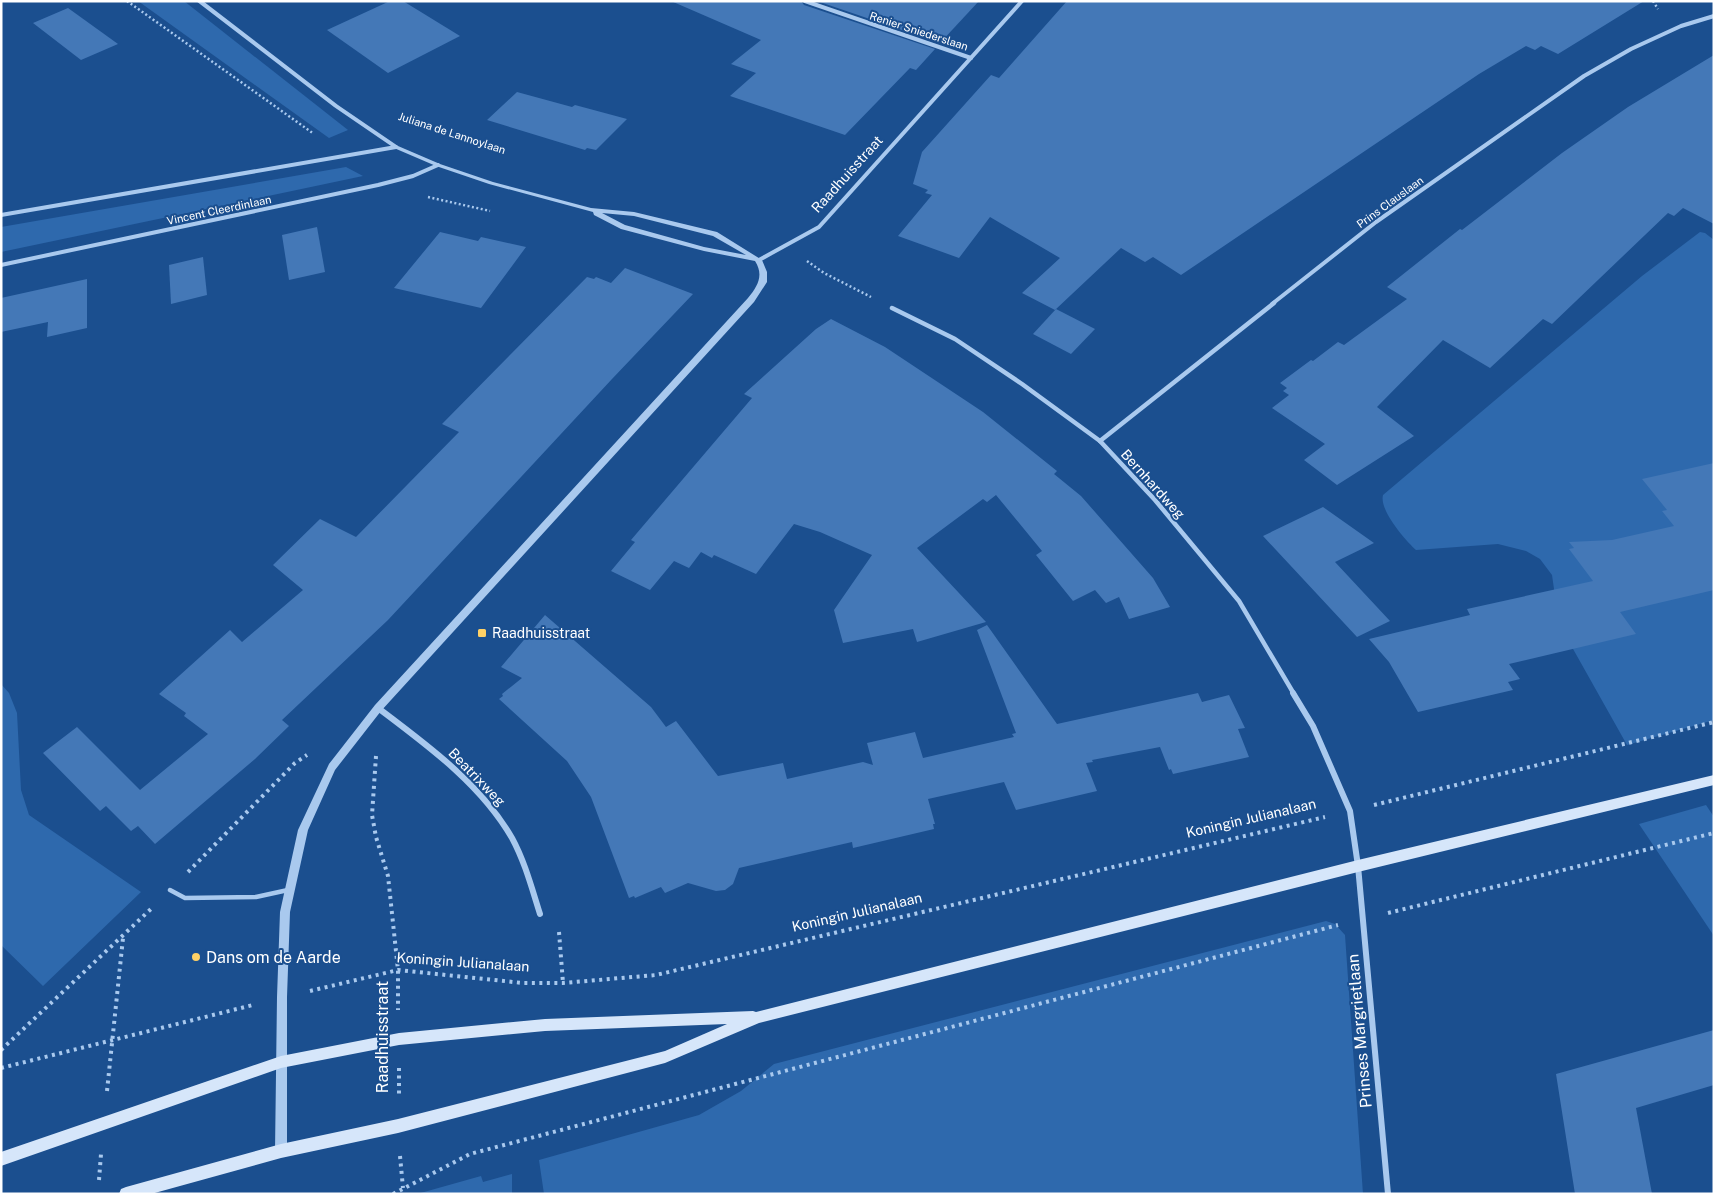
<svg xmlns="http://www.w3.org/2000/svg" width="1715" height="1195" font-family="'Public Sans',sans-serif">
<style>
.green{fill:#2e69ad}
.building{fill:#4478b7}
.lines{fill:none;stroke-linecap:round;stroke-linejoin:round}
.path-far1{stroke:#a9c9ee;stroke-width:2.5;stroke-dasharray:2 2.5;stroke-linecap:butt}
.path{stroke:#a9c9ee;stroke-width:4;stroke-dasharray:3 4.5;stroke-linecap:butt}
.service{stroke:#a9c9ee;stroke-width:4.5}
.minor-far2{stroke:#a9c9ee;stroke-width:4}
.minor-far1{stroke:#a9c9ee;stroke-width:4.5}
.minor{stroke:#a9c9ee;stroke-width:6}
.tertiary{fill:#a9c9ee;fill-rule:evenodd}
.secondary{fill:#d6e6fa;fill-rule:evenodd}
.poi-dot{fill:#ffd166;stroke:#1b4f8f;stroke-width:2}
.labels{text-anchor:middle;stroke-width:4;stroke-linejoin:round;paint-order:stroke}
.far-street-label{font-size:11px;fill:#fff;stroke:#1b4f8f}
.street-label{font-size:14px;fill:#fff;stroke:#1b4f8f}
.poi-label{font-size:14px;fill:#fff;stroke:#1b4f8f;text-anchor:start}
.near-poi-label{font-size:16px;fill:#fff;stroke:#1b4f8f;text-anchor:start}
.near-street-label{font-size:16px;fill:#fff;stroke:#1b4f8f}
</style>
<rect width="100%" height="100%" fill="#1b4f8f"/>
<g class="green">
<path d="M138 1H184L348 130 329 138Z"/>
<path d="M346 167 363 176 1 252V227Z"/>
<path d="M1700 232 1705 233 1714 240V720L1627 745 1559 624 1552 575 1540 559 1526 551 1498 544 1416 550C1405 540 1379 510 1383 495L1642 276Z"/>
<path d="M1 684 9 693 17 713 21 790 29 815 141 892 43 986 1 945Z"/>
<path d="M1706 805 1714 817V936L1639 824Z"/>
<path d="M1326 921 1335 924 1345 935 1363 1194H544L539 1160 699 1115 741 1091 774 1064Z"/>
<path d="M512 1174V1194H417L481 1176 483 1182Z"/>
</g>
<g class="building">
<path d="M390 1H403L460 36 388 73 327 30Z"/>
<path d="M671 1H801L804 5 935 49 916 70 910 68 845 135 730 96 756 73 731 64 761 40Z"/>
<path d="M817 1H979L940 43Z"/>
<path d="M1067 1H1644L1558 54 1541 46 1535 50 1526 46 1479 74 1181 275 1153 257 1145 262 1121 248 1055 310 1022 293 1060 258 990 217 959 258 898 236 932 195 925 193 928 190 913 184 922 152 991 75 999 78Z"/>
<path d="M68 8 118 44 81 60 33 23Z"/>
<path d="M1714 55V224L1683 208 1674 216 1668 213 1552 324 1543 319 1490 368 1443 340 1377 407 1414 436 1337 485 1304 460 1325 444 1272 408 1289 395 1283 391 1287 388 1280 383 1311 360 1313 361 1338 342 1344 345 1407 299 1387 287 1460 229 1462 230 1562 153 1628 107Z"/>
<path d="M517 92 572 107 575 105 627 119 596 150 587 148 585 150 487 120Z"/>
<path d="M317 227 325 272 289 280 282 235Z"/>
<path d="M440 232 478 241 481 237 526 247 481 308 394 288Z"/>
<path d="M203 257 207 295 171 304 169 265Z"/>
<path d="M625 268 693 294 612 379 388 620 282 720 289 726 255 759 155 844 138 826 131 831 106 806 100 811 43 753 77 727 140 790 208 734 184 716 186 713 159 694 230 630 242 642 303 590 273 565 320 519 356 537 459 432 442 424 587 277 594 279 596 277 611 283Z"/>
<path d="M87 279V328L47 337 48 322 1 332V298Z"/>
<path d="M1056 309 1095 329 1071 354 1033 334Z"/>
<path d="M831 319 885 347 983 412 1057 471 1054 474 1081 496 1153 578 1170 607 1129 619 1119 597 1106 603 1095 590 1073 601 1036 555 1042 551 996 495 987 502 983 499 917 548 986 622 917 642 913 629 843 643 834 610 872 555 820 532 794 524 756 574 714 555 712 558 701 552 689 568 674 561 650 590 611 571 635 542 631 540 752 398 744 394 816 329Z"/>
<path d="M1714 463V590L1620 612 1636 634 1509 664 1520 679 1508 682 1513 690 1418 712 1389 662 1369 639 1470 615 1467 609 1593 581 1569 549 1574 548 1569 542 1612 540 1674 526 1662 511 1667 510 1642 479Z"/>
<path d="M1323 507 1374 543 1335 562 1390 621 1357 637 1263 536Z"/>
<path d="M545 615 651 707 666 727 676 721 718 776 783 763 787 779 863 762 873 765 867 743 915 732 923 758 1014 737 1012 734 1016 733 977 630 987 625 1057 724 1198 693 1202 702 1229 695 1245 728 1238 729 1249 757 1173 774 1171 769 1169 770 1160 747 1092 760 1093 762 1086 763 1097 791 1016 810 1004 782 928 799 935 824H933L934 829 853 848 852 842 739 868 733 884 725 890 716 891 688 883 665 893 661 887 635 898 634 896 629 898 591 797 567 761 499 699 503 696 502 694 522 678 501 667Z"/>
<path d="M1714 1030V1085L1636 1108 1652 1194H1575L1556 1074Z"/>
</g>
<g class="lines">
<g class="path-far1">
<path d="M127 1 314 134"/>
<path d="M1653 1 1658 9"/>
<path d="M428 197 490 211"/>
<path d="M807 261 824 273 871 297"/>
</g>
<g class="path">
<path d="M376 756 372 815 376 837 388 876 398 970V1010"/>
<path d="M1374 805 1714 722"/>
<path d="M188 872 295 763 307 755"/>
<path d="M1388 913 1714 833"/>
<path d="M559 932 563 983"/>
<path d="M310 991 398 970 523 983H563L656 975 1325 817"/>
<path d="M1 1050 152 908"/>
<path d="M1 1068 253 1005"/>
<path d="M399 1068V1095"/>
<path d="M107 1091 123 938"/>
<path d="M400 1156 403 1188"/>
<path d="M99 1180 101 1154"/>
<path d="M393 1194 470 1154 1338 925"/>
</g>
<path class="service" d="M170 890 185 898 256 897 288 890"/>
<g class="minor-far2">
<path d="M805 1 971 58"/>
<path d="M1 215 396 147"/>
<path d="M759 260 819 227 1022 1"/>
<path d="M1 265 378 185 413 176 438 165"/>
<path d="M1272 304 1376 222 1584 76 1631 49 1681 26 1714 16"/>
</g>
<g class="minor-far1">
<path d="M892 308 955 339 1022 384 1100 441 1155 500 1239 601 1294 694"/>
<path d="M1100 441 1274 303"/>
</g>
<g class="minor">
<path d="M1293 693 1313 726 1350 811 1358 866 1388 1194"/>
<path d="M378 708C427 745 481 784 512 838 525 862 532 889 540 914"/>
</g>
<path class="tertiary" d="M196 1H203L338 105 398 146 440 164 493 182 591 208 634 212 717 232 762 260 767 272V282L754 302 381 711 335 770 308 830 290 912 287 997V1151L285 1155 281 1157 277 1155 275 1151 277 997 280 912 298 830 329 764 375 705 748 298C758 286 764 275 755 261L704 251 621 229 594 215 593 212 489 184 436 166 394 148 334 107ZM602 213 634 216 713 236 746 255 704 247 625 225Z"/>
<path class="secondary" d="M1714 775V785L1358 872 759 1023 665 1063 398 1133 281 1158 151 1194H119L121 1189 126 1187 281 1144 398 1119 665 1051 727 1024 545 1031 399 1045 281 1068 1 1166V1152L281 1056 399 1033 545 1019 753 1011 756 1012 1358 860Z"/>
</g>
<g class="poi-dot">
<rect x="477" y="628" width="10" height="10" rx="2.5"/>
<circle cx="196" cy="957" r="5"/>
</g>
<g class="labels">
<g class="far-street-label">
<text transform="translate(919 31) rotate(18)" y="4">Renier Sniederslaan</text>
<text transform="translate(452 133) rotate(18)" y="4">Juliana de Lannoylaan</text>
<text transform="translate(1390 202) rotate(-36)" y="4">Prins Clauslaan</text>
<text transform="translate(219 210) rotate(-12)" y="4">Vincent Cleerdinlaan</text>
</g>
<g class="street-label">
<text transform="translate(847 174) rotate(-48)" y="5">Raadhuisstraat</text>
<text transform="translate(1153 484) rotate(48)" y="5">Bernhardweg</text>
<text transform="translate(477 777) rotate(46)" y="5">Beatrixweg</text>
<text transform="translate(1251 818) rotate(-13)" y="5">Koningin Julianalaan</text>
<text transform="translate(857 912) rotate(-13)" y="5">Koningin Julianalaan</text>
<text transform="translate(463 962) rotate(4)" y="5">Koningin Julianalaan</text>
</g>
<g class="poi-label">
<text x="492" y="638">Raadhuisstraat</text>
</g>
<g class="near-poi-label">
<text x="206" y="963">Dans om de Aarde</text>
</g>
<g class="near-street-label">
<text transform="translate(1359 1031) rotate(-95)" y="6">Prinses Margrietlaan</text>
<text transform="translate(382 1037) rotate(-90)" y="6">Raadhuisstraat</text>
</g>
</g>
<rect width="1715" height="1195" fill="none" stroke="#ffffff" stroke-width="5"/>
</svg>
